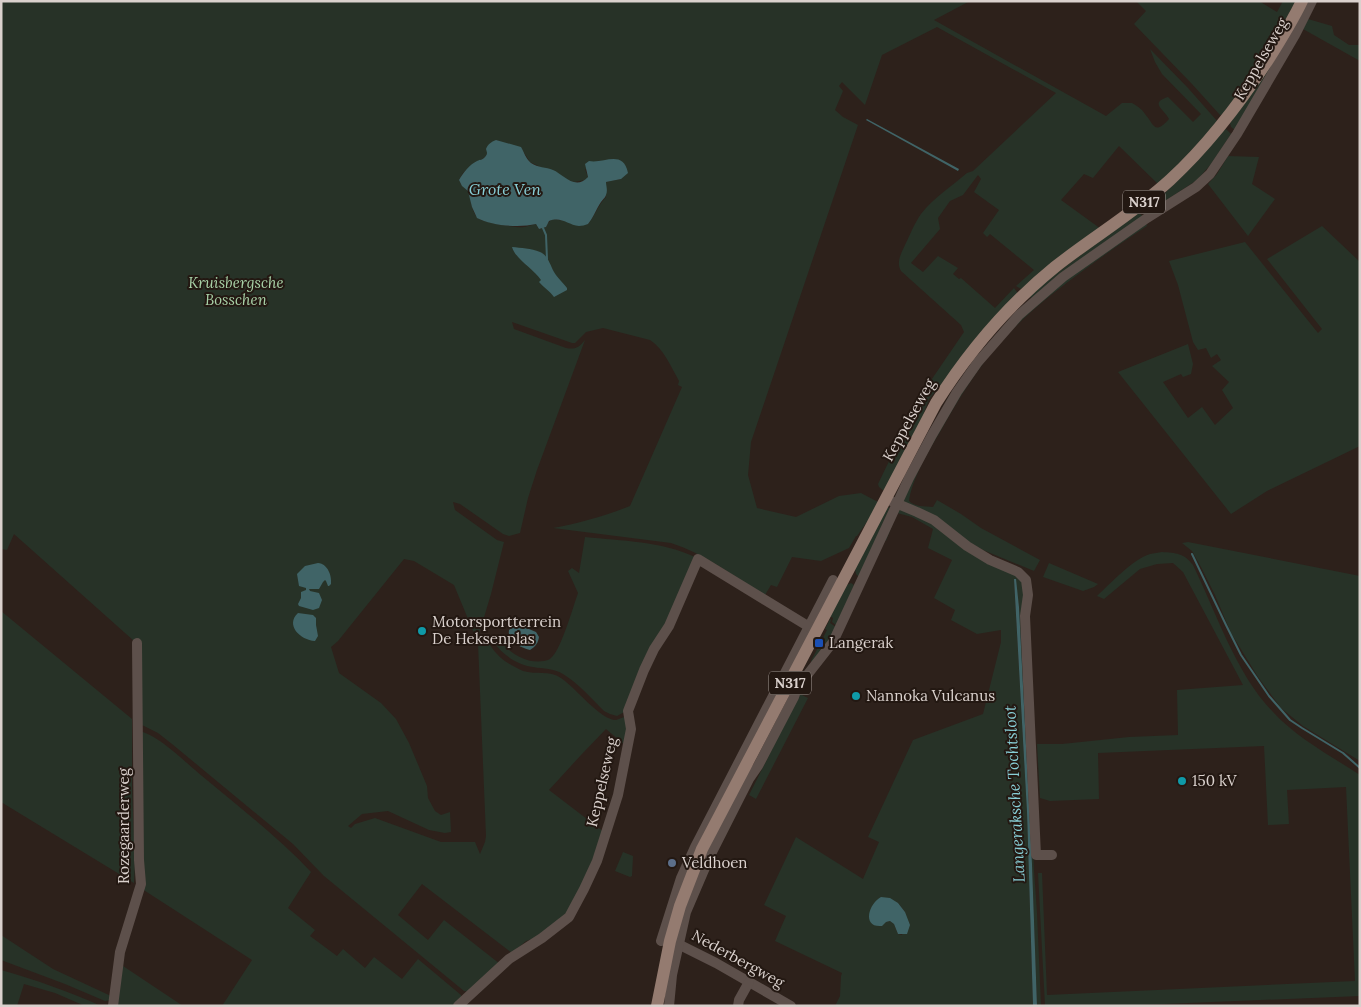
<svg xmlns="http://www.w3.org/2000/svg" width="1361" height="1007" font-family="Lora,serif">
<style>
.green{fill:#273227;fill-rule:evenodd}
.water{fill:#406467}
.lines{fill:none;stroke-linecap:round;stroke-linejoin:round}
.stream{stroke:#406467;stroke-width:2}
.minor{stroke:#5d504b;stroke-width:10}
.major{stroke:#947b70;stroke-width:12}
.culture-dot{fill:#0f9aa8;stroke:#231812;stroke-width:2}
.transit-dot{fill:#1a4fb4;stroke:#231812;stroke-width:2}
.service-dot{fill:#5c6f8a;stroke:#231812;stroke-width:2}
.labels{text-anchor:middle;stroke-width:4;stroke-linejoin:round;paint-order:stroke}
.shield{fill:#231812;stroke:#a39a95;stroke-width:1}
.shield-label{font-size:14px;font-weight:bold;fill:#dad1cd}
.street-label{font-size:15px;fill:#dad1cd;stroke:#231812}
.park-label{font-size:15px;font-style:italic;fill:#a8d1a7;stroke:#231812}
.poi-label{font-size:15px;fill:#dad1cd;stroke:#231812;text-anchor:start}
.water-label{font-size:16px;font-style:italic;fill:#88cfd7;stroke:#231812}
</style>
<rect width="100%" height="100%" fill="#2d211b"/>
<g class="green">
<path d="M1 1H970L934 20 1106 116 1122 103H1132C1137 106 1142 109 1145 114 1154 124 1154 136 1169 119 1164 109 1149 103 1168 97L1193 122 1201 114 1162 74 1155 62 1150 49 1188 88 1218 122 1159 185 1119 146 1093 178 1084 174 1061 200 1101 229 1021 289 1016 286 1034 270 990 234 987 237 983 233 999 210 974 192 981 179 978 175 963 195 950 201 938 218 940 229 911 263 923 272 938 256 958 268 953 274 959 279 961 278 995 308 1014 288 1017 292V295L929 399 921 421 884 491 879 487 878 484 921 395 964 332 961 325 901 271C896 262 901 254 905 245 910 235 914 224 921 214 933 198 952 186 967 173L973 171 1056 93 937 27 882 55 865 105 842 82 839 86 843 91 835 110 843 117 858 125 751 442 748 475 757 508 796 517 839 496 861 493 878 502 869 519 857 536H856L849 548 821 561 792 557 777 587 771 585 765 595C735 577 705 554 671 543L553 528C580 523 605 516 630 506L682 387 678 385 679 381C671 367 664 349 650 340L603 328 586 332 575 343H572L512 322 514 329 566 348C576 350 579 347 585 340L537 470 528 498 520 533 509 536 503 534 460 504 453 502 455 510 497 540 504 542 491 594 479 634C482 637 487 641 490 645 492 648 494 651 497 654 503 661 514 667 523 671 536 675 549 670 561 678 575 687 600 720 616 720 620 719 623 717 627 716L626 746 606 729 581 755 549 790 604 832 589 876 562 920 541 936 526 941 512 953 422 884 398 915 428 940 444 920 500 964 468 992 464 991 324 876 293 844 172 744 158 733 140 724 141 644 134 639V641L14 534 7 550 1 549ZM496 140 523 151 530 162 565 179 574 182 585 180 588 177 585 169 621 179 606 182V197C598 205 595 216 588 224H573L565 221 552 219 547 224 546 227 539 229 536 224C532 225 528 226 525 227 517 228 483 223 478 218 471 212 472 200 469 192 466 187 461 186 459 180L463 173 475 162 480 161 485 157ZM404 559 414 561 454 585 478 643 486 836 485 842 480 854 475 842H441L375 818 355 824 351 828 348 826 362 814 388 811 429 830 445 833 451 832 450 812 441 815 435 811 428 798 427 786 409 743 396 719 381 703 339 673 331 647 338 641Z"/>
<path d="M1136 1H1259L1277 12 1283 1H1296L1276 36 1224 114 1220 115 1192 84 1134 24 1146 11Z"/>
<path d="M1308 19 1332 26 1334 35 1349 45H1360V61L1303 29Z"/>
<path d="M1290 38 1235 130 1231 127 1230 123Z"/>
<path d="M1226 129 1231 134 1211 164 1197 180 1148 212 1146 211 1143 207 1163 195 1175 183 1223 131Z"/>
<path d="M1228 156 1259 157 1252 184 1275 199 1248 236 1208 184 1217 174Z"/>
<path d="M1135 214H1140L1143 216 1032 298 1030 297 1029 294Z"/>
<path d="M1146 223 1147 226C1127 239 1107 253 1088 267 1057 290 1027 312 1002 341 977 368 958 400 940 432 929 450 912 479 909 501 915 507 924 506 933 507L937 500 961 514 981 528 1040 560 1034 571 983 550 965 540 943 522 929 514 906 505 903 500V497C934 427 976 357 1033 306 1067 275 1107 248 1146 223Z"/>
<path d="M1322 226 1360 262V446L1267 491 1231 514 1118 372 1188 344 1193 364 1191 374 1183 377 1181 374 1163 382 1188 418 1202 407 1215 425 1233 408 1222 390 1229 382 1212 366 1221 360 1217 354 1211 358 1206 348 1198 350 1193 342 1178 285 1169 261 1245 242 1318 333 1322 329 1267 259Z"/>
<path d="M890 507 859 577 856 574 855 569 886 508Z"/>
<path d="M898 509 912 512 1013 573 1023 582 1034 870 1037 913 1041 1006H1037L1032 864 1019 607 1015 579 1014 580 1027 812 1033 1006H835L840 996 841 976 842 973 775 941 786 916 764 905 796 837 863 879 879 842 868 837 913 740 983 714 1001 642V630L977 634 951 620 955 610 934 598 952 560 928 548 933 529 912 517 897 513 886 541 885 540ZM898 903 905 912 902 935 898 934 894 924 890 921 886 922Z"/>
<path d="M585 537C622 541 661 541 695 557L626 711 617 716 610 714 604 711C591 698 578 683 563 674 553 668 544 669 533 667 518 665 502 655 494 642L499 641C511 653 526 664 544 661 547 660 549 660 551 658 561 650 573 607 578 593L568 571 572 568 579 573Z"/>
<path d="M1188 542 1360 576V761L1303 726 1281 708 1258 677 1231 633 1215 595 1202 569 1192 551 1182 543Z"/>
<path d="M1162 552C1176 553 1184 553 1193 565 1216 612 1236 674 1273 712 1297 738 1331 756 1360 775V996L1117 1006H1045L1038 873H1042L1047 995 1355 981 1346 787 1287 790 1289 824 1268 825 1264 746 1098 753 1099 799 1050 801 1040 798 1037 744H1062L1129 737 1178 735 1177 690 1243 685 1183 572 1173 563 1157 564 1140 569 1104 599 1097 596C1110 584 1133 559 1150 554 1154 553 1158 553 1162 552Z"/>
<path d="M1049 563 1098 584 1094 587 1083 591 1043 577Z"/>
<path d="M851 583 854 585 837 626 832 622 833 618 830 616 847 585Z"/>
<path d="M1 611 132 719V788L135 862 134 883 1 802Z"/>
<path d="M830 619 831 620 830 623 836 627 831 638 813 664 811 661 827 630 825 629Z"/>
<path d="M800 694 808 698 756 799 749 795Z"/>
<path d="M139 731C159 735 186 763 202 776 239 807 278 837 311 872L288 908 315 930 310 936 337 956 343 949 365 968 374 957 402 979 418 959 461 995V998L454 1006H222L252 960 139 887Z"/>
<path d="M623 852 633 856 632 876 630 877 615 871Z"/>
<path d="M1 935 53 969 111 996 110 1000 105 1001 65 984 1 960Z"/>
<path d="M120 964 183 1006H119L116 1004Z"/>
<path d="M1 970C36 980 68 991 101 1006H85L55 993 24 984 17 1006H1Z"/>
</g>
<g class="water">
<path d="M867 119 959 169 958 171 866 120Z"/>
<path d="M496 140 521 147C524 152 526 159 531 163 538 168 546 167 553 170 563 174 575 191 588 177L585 164 589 161C604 164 623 149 628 173L621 179 606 182C606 186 608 190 606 195 605 198 604 198 601 202 596 209 594 217 588 224 585 225 582 226 579 226 568 225 561 216 549 221L546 227 539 229 536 224C520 228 492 226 477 218L472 207 468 191 462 186 459 180C463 173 470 164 477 161 481 159 481 161 485 157 488 153 487 153 486 149 488 144 491 142 496 140Z"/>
<path d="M512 247C521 248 531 248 540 252 548 255 550 265 554 272 557 277 563 283 567 288V290L554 297C550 291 544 288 539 282L541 280C533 268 516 260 512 247Z"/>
<path d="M318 563C328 564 332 576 331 584L329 586H328L326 581 325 580 323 582 319 589H309L310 591 319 593 322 600 319 608 313 610 299 606 298 604 301 598V592L306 590V588L299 586 297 574 305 566Z"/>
<path d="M1014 579H1016L1019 607 1032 864 1037 1006H1033L1027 812Z"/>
<path d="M298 613 313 615 316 618V625L318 636 315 641C300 640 285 625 298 613Z"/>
<path d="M517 624 536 632 539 637C538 643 536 646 530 650 520 647 507 642 509 630Z"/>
<path d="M881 897 890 898 898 903 905 912 910 925 907 934H898L894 924 890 921 886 922 882 926C862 928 868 904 881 897Z"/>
</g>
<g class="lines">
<g class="stream">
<path d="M543 228 546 235 547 259"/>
<path d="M1192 554 1226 625 1241 655 1269 696 1290 720 1302 728 1343 753 1360 768"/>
</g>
<g class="minor">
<path d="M891 501 917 512 934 520 967 546 990 560 1018 572 1026 580 1028 595 1025 616 1036 855H1052"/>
<path d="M661 941 681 878 695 847 833 580"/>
<path d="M674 942 716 963 791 1006"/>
<path d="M113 1006 120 952 141 884 139 860 137 643"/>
<path d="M458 1006 509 959 542 938 569 917 584 889 597 861 618 795 631 729 628 711 644 670 654 649 669 626 698 559 816 631"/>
<path d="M669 1006 672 975 686 912 710 856 749 779 758 766 794 697 797 688 833 642 909 478 932 435 957 392 978 362 1019 315 1063 277 1147 218 1196 187 1210 174 1237 134 1295 35 1312 1"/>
<path d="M738 1006 739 1000 749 982"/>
</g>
<path class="major" d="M657 1006 670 941 680 906 702 849 936 403C969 351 1007 306 1055 267 1093 237 1134 213 1170 180 1208 145 1240 103 1268 60 1280 41 1292 22 1302 1"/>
</g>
<g class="culture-dot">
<circle cx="422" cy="631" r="5"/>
<circle cx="856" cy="696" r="5"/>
<circle cx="1182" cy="781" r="5"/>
</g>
<rect class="transit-dot" x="814" y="638" width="10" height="10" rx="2.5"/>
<circle class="service-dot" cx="672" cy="863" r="5"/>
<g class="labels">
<g class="shield">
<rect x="1123" y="190.5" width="42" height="23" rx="4"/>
<rect x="769" y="671.5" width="42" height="23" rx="4"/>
</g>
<g class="shield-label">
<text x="1144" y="207">N317</text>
<text x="790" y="688">N317</text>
</g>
<g class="street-label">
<text transform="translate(1261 59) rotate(-60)" y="5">Keppelseweg</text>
<text transform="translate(909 420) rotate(-61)" y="5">Keppelseweg</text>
<text transform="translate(602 782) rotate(-77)" y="5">Keppelseweg</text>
<text transform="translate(124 826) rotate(-90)" y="5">Rozegaarderweg</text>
<text transform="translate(738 959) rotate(29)" y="5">Nederbergweg</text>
</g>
<g class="park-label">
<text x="236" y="288">Kruisbergsche<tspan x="236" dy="17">Bosschen</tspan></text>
</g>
<g class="poi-label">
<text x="432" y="627">Motorsportterrein<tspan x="432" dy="17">De Heksenplas</tspan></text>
<text x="829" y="648">Langerak</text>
<text x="866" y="701">Nannoka Vulcanus</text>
<text x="1192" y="786">150 kV</text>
<text x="682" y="868">Veldhoen</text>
</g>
<g class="water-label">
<text x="505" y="195">Grote Ven</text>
<text transform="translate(1014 794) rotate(-93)" y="6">Langeraksche Tochtsloot</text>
</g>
</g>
<rect width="1361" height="1007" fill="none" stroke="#dad1cd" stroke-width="5"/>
</svg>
